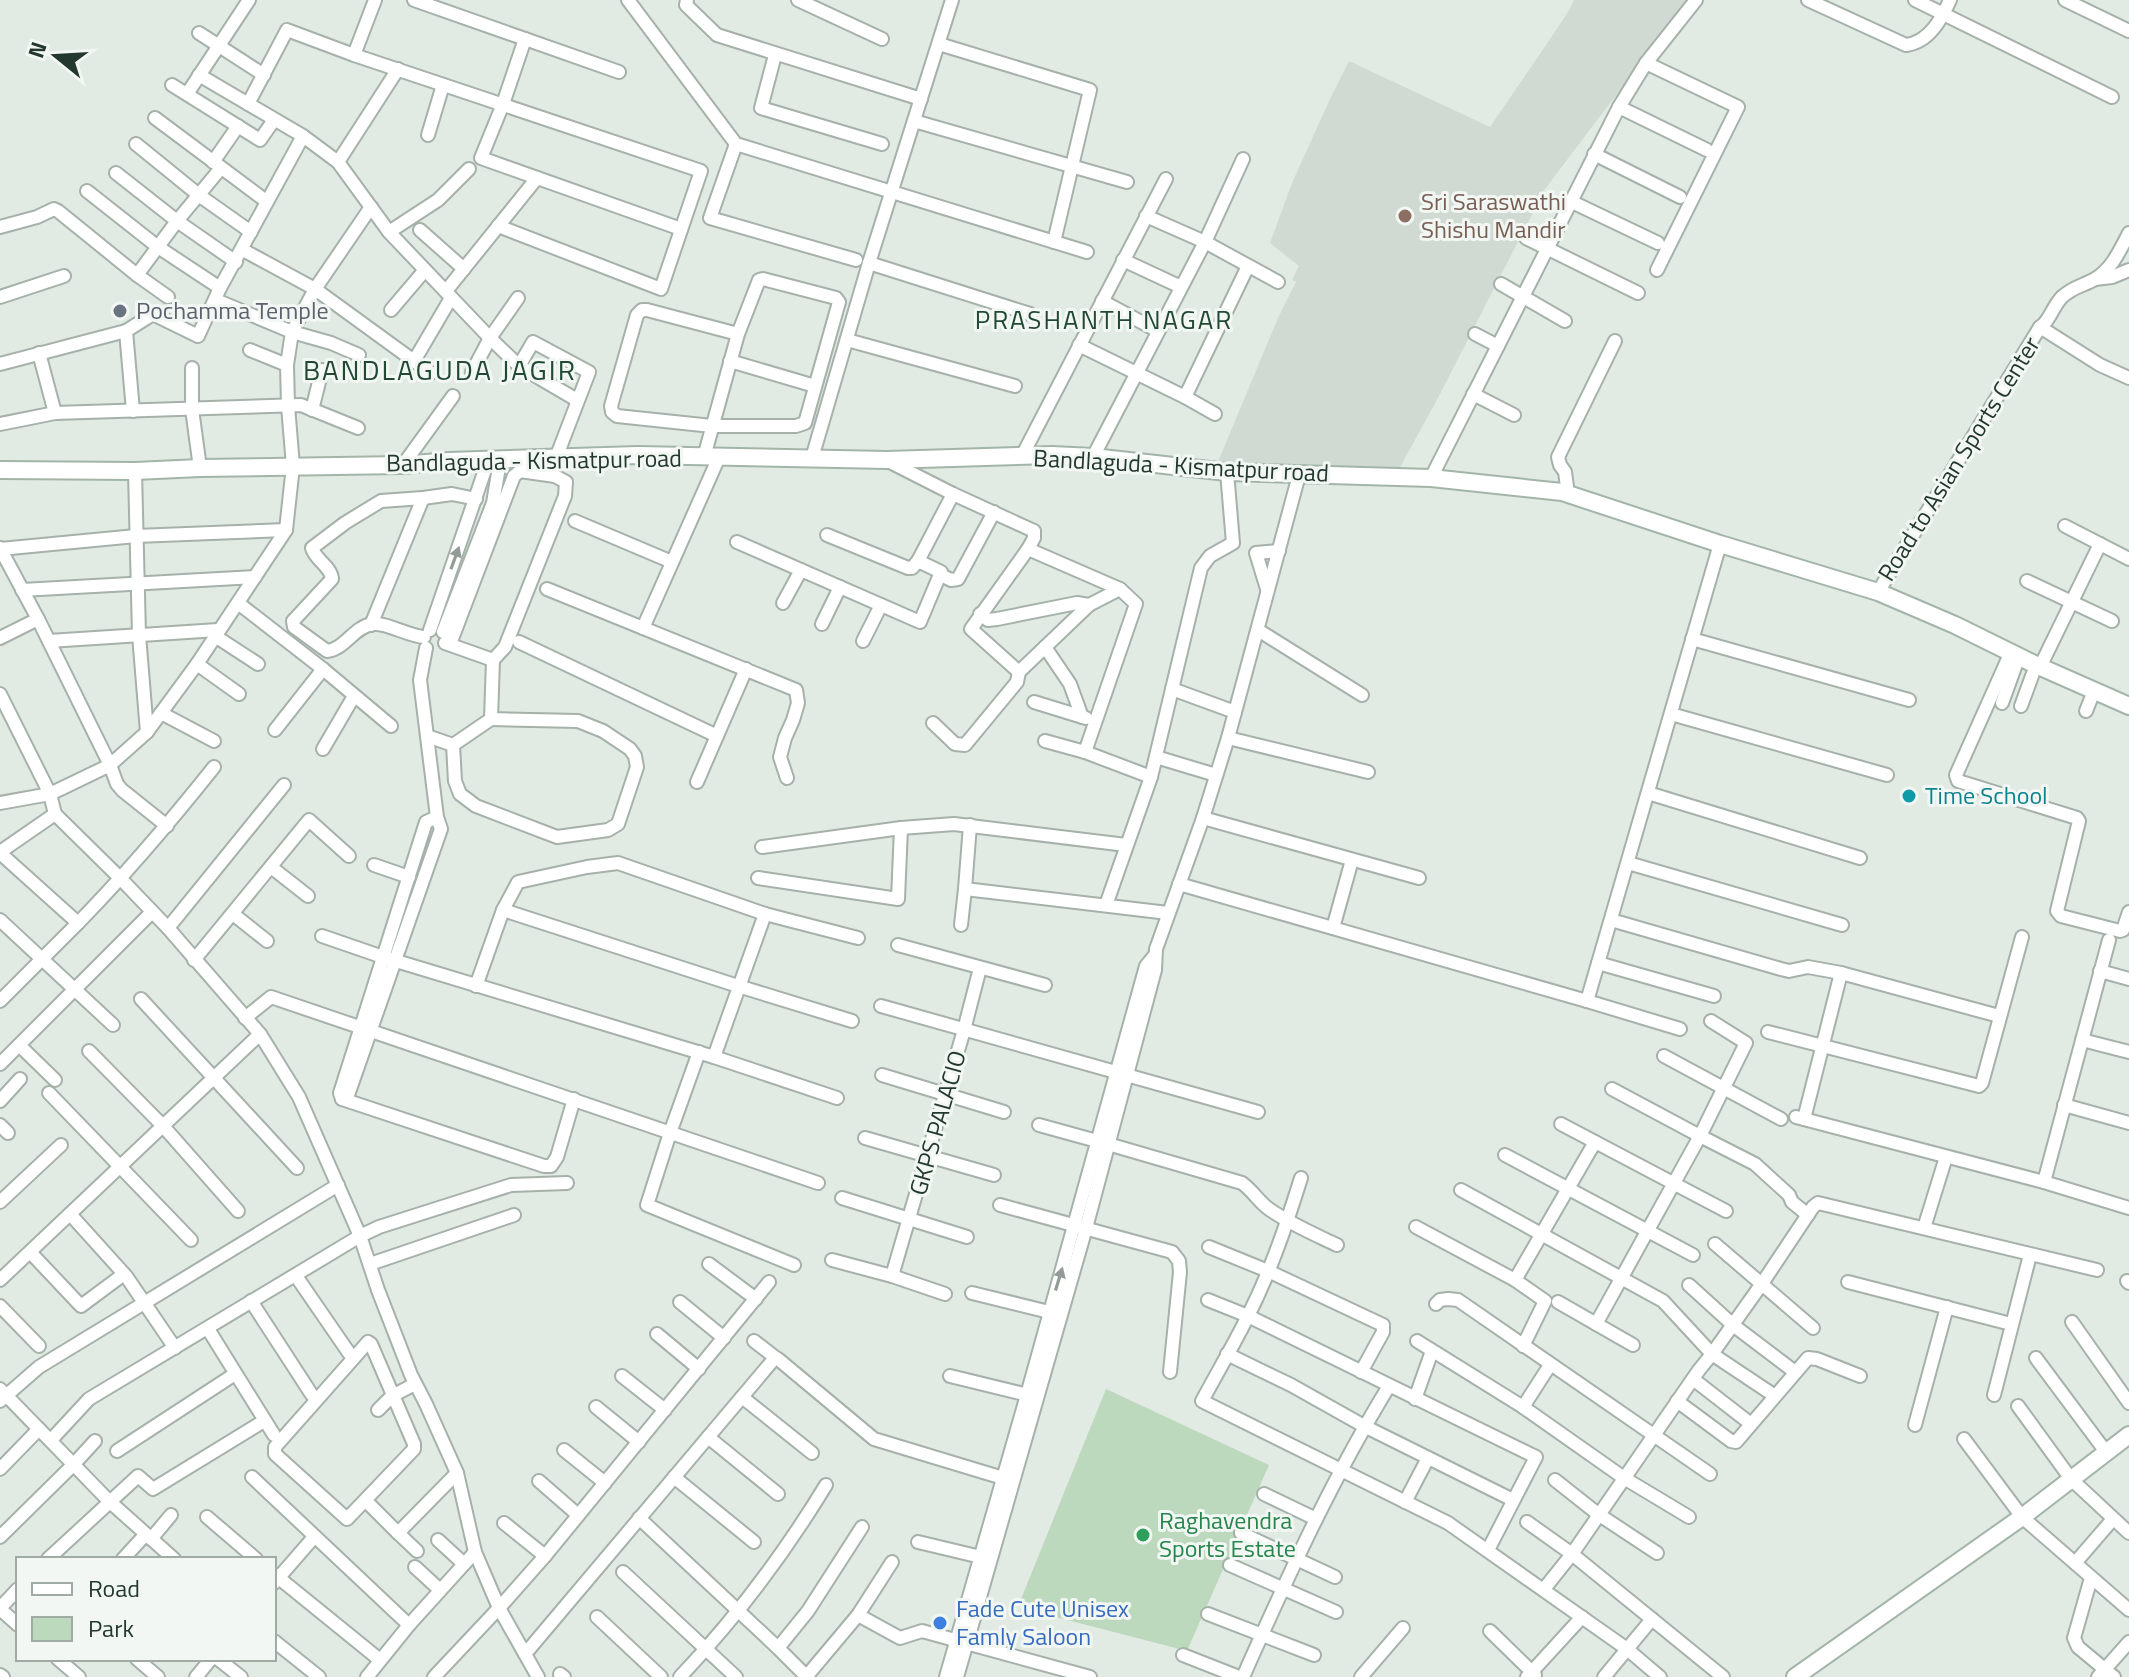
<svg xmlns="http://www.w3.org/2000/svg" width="2129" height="1677" font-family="'Titillium Web',sans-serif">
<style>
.built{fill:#d0dad2}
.green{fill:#bdd9bd}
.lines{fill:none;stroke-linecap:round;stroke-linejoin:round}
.street-casing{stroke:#a5b1a9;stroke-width:16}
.secondary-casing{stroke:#a2b5a8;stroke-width:20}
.street{stroke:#fff;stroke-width:12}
.secondary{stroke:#fff;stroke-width:16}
.oneway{fill:#929c96}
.education-dot{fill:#8d6e63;stroke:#f2f7f3;stroke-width:3}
.worship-dot{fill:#6b7280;stroke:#f2f7f3;stroke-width:3}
.culture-dot{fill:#0f9aa8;stroke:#f2f7f3;stroke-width:3}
.leisure-dot{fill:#2e9e5b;stroke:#f2f7f3;stroke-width:3}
.shop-dot{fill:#3f7fe0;stroke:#f2f7f3;stroke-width:3}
.labels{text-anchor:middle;stroke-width:6;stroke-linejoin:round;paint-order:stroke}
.education-label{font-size:24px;fill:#785e54;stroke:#f2f7f3;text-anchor:start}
.worship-label{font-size:24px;fill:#5b616d;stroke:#f2f7f3;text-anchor:start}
.street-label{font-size:24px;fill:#24392d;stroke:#f2f7f3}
.culture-label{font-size:24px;fill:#0d838f;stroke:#f2f7f3;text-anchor:start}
.leisure-label{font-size:24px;fill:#27864d;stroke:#f2f7f3;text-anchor:start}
.shop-label{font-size:24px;fill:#366cbe;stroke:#f2f7f3;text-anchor:start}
.neighbourhood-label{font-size:26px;letter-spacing:2px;fill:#224934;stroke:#f2f7f3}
.quarter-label{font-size:28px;letter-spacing:2px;fill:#224934;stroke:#f2f7f3}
</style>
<rect width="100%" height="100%" fill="#e2eae4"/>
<path class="built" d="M1574 0H1688L1545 189 1439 396 1398 471 1217 464 1278 318 1296 282 1292 280 1299 266 1270 243 1292 183 1330 99 1349 61 1490 127 1565 17Z"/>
<path class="green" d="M1106 1389 1269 1465 1187 1651 1029 1610 1019 1604Z"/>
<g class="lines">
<defs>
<g id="street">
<path d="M414 0 619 72"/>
<path d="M628 0 736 144 1087 252"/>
<path d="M687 0 686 5 717 35 921 99"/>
<path d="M798 0 882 39"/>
<path d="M1808 0 1906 45C1929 42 1941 20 1950 0"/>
<path d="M1915 0 2112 97"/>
<path d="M2065 0 2129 31"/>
<path d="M199 33 264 75"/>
<path d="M525 39 503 104 481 158 681 229"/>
<path d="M939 44 1090 90 1054 242"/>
<path d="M354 55 375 0"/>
<path d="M775 55 761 108 882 144"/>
<path d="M1646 63 1738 107 1657 270"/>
<path d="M199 75 303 136 338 162 389 232 490 338 519 366 577 400"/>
<path d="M172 85 260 140 274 120"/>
<path d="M187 94 249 0"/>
<path d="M248 104 287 30 354 55 701 171 661 289 498 226"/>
<path d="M1619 107 1707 150"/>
<path d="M155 118 266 201"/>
<path d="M914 121 1127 182"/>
<path d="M428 135 443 85"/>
<path d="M136 144 200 196 251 232"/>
<path d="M736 144 710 218 856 260"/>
<path d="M1594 154 1680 197"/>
<path d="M213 162 238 126"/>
<path d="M338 162 398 69"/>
<path d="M116 173 177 221 236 262"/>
<path d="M87 191 158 247 220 288"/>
<path d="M1570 201 1658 243"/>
<path d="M1146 216 1205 242 1278 282"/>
<path d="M0 227 37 217 54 209 58 211 137 275 168 297"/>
<path d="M420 230 464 269"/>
<path d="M389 232 438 200 469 169"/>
<path d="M1526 238 1638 293"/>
<path d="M243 250 315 289 414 361"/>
<path d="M1123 260 1181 287"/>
<path d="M869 263 1030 314"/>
<path d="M137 275 177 221 221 168"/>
<path d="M2095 279 2112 277 2129 270"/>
<path d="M1501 284 1565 321"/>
<path d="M446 291 537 178"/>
<path d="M0 297 64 276"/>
<path d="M216 300 292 332 331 343 359 355"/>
<path d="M1102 301 1158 331"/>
<path d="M391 310 425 270"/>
<path d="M2040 327 2100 365 2129 378"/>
<path d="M126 331 133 411"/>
<path d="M1475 334 1498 346"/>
<path d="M847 340 1015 386"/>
<path d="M1079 345 1185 397 1215 414"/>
<path d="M250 350 287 365"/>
<path d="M39 353 55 413 301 405 358 428"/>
<path d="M730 361 815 386"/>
<path d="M0 364 126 331 153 314 198 336 220 288 303 136"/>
<path d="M519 366 533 342 589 372 556 458"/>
<path d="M192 368V409L200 468"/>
<path d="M472 372 490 338 518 298"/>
<path d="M431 373 414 361 451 298"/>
<path d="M1473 394 1514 415"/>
<path d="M1185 397 1248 266"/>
<path d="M312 410 322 370"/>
<path d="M0 424 55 413"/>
<path d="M1022 456 1166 179"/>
<path d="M704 457 738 334 647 310H642L637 315 611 406 612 412 617 416 712 426H796L805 423 839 302 836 298 763 279 759 280 738 334"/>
<path d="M1093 457 1205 242 1243 159"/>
<path d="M812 458 869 263 952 0"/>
<path d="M888 461 953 494 1034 531V538L1028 549 971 629 1019 672"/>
<path d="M403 465 453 396"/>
<path d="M135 471 139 635 147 732"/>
<path d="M1431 478 1619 107 1646 63 1696 0"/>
<path d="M1568 494 1565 472 1560 465 1558 457 1615 341"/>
<path d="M575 521 672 562"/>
<path d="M2065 526 2129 559"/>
<path d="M827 535 908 568H912L918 561"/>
<path d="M737 542 920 622 941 572 918 561 953 494"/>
<path d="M0 548 38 619 110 765 117 784 122 790 167 826"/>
<path d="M0 549 136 536 286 530"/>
<path d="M1028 549 1120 589 1136 604 1085 752"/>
<path d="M941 575 951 580 958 579 994 512"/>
<path d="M2027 581 2112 621"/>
<path d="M547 589 796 690 798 703 793 720 785 738 780 757 787 778"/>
<path d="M1267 589 1256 553 1279 551"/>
<path d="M22 590 255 577"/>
<path d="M1878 592 2040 327C2049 322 2053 306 2062 297 2074 286 2083 286 2095 279 2112 269 2120 250 2129 233"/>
<path d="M238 603 323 669 391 726"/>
<path d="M783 603 801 570"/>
<path d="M980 614 988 620 997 619 1077 603 1089 605"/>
<path d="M822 624 840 587"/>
<path d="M371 625 423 498"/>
<path d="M643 628 719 457"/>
<path d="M430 630 488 461"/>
<path d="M1258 630 1362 695"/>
<path d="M443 632 493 503 500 461"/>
<path d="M215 636 258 664"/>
<path d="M424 637C408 636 386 622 372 624 354 627 345 649 327 651L294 627 293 621 332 579C331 566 315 560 312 548L345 523 381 501 423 498 452 494 476 499"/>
<path d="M0 638 38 619"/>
<path d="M1692 639 1909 700"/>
<path d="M49 641 218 630"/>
<path d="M863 641 881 605"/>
<path d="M519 642 717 736"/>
<path d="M445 643 493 660 505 647 565 496 566 482 555 476 520 471 514 476 450 644"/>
<path d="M1045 647 1070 684 1082 717"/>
<path d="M426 648 420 680 437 817 441 829 348 1095 342 1099 340 1093 426 822 437 817"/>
<path d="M2011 652 1956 775 1958 781 2077 818 2079 821 2057 911 2061 916 2120 931 2123 930 2129 912"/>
<path d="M197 664 239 694"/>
<path d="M2040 667 2100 544"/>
<path d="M1172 689 1235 712"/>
<path d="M0 694 50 794 0 803"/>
<path d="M1034 702 1086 718"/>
<path d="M2002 703 2019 656"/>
<path d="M2021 706 2036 665"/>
<path d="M2086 711 2094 691"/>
<path d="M161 713 214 741"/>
<path d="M1671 714 1887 775"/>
<path d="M933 723 955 744 965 745 1017 682 1019 672 1089 605 1120 589"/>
<path d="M275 730 323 669"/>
<path d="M427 736 453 745 455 781 460 794 476 806 557 837 608 830 618 824 637 767 635 756 630 749 603 731 578 721 491 719 493 660"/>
<path d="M1228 738 1368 772"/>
<path d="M1045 741 1085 752 1151 777"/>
<path d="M453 745 491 719"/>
<path d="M323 749 354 696"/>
<path d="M1156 757 1216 775"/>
<path d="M697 782 746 669"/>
<path d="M1648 793 1860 858"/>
<path d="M55 814 121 879 168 928 260 1034 299 1097 360 1236 378 1290 411 1375 426 1404 457 1473 475 1552 499 1608 538 1677"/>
<path d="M1203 818 1419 878"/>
<path d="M970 825 965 889 1168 913"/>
<path d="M762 847 901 828 954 824 1126 845"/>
<path d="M0 852 55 814 50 794 110 765 147 732 197 664 286 530 293 466 288 406 287 365 292 332 315 289 371 207"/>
<path d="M0 853 78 923C127 873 171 821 214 767"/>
<path d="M1628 863 1842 925"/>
<path d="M374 865 409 877"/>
<path d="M271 867 308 896"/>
<path d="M758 878 898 899 901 828"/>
<path d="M1179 884 1587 1001 1680 1029"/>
<path d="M1106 905 1151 777 1201 568 1210 556 1233 543 1227 472"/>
<path d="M503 910 518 882 587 867 618 863 765 914 858 938"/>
<path d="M233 914 267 941"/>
<path d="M0 920 113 1025"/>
<path d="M1611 920 1781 969 1789 971 1808 967 1841 973"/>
<path d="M961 925 965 889"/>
<path d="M168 928 284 785"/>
<path d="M1333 928 1352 860"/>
<path d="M322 936 383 957 714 1057 837 1098"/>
<path d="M898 945 1045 985"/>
<path d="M194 960 309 820 349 856"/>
<path d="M1598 963 1714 996"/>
<path d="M2100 971 2129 979"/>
<path d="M476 986 503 910 738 986 852 1021"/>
<path d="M141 999 297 1168"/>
<path d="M0 1001 78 923"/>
<path d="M1587 1001 1720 544"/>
<path d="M881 1006 1258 1112"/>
<path d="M245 1018 271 997 818 1183"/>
<path d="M1768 1032 1979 1086 1982 1083 2022 937"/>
<path d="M2082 1040 2129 1052"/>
<path d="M19 1045 55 1080"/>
<path d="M89 1051 163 1126 238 1211"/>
<path d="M699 1052 670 1133 647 1205 794 1265"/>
<path d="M1664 1056 1781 1119"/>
<path d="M714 1057 765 914"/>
<path d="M0 1064 152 912"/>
<path d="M882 1075 1004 1112"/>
<path d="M1612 1089 1700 1136 1746 1043 1711 1021"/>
<path d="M49 1093 191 1240"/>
<path d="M342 1099 544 1166H551L557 1157 574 1099"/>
<path d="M0 1101 20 1079"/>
<path d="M2064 1105 2129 1123"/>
<path d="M1796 1117 2044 1182 2129 1208"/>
<path d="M1804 1119 1841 973 1999 1016"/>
<path d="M1561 1124 1726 1211"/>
<path d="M0 1125 8 1133"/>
<path d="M1039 1125 1097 1141"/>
<path d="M865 1138 994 1175"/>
<path d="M1108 1144 1242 1183C1253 1191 1259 1202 1269 1209 1290 1224 1314 1234 1337 1245"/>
<path d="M1505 1155 1693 1255"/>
<path d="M1301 1178C1286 1226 1270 1273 1247 1318 1233 1346 1217 1373 1202 1401L1448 1523 1627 1649 1660 1677"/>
<path d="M2044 1182 2109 940"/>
<path d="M1461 1190 1663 1301 1712 1354 1761 1285 1813 1207 1818 1203 2097 1270"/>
<path d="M842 1198 967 1237"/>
<path d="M0 1202 61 1145"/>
<path d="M1000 1205 1172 1252 1179 1261 1180 1272 1170 1372"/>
<path d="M70 1214 126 1276 175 1348"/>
<path d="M1416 1227 1515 1280 1545 1301 1523 1346"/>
<path d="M1924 1228 1946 1157"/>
<path d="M1715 1244 1813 1328"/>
<path d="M1209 1247 1268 1271 1383 1325V1332L1361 1372"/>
<path d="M30 1252 81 1306 124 1274"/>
<path d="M832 1260 892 1276 945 1294"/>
<path d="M370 1264 514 1215"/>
<path d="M709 1264 756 1299"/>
<path d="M296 1276 349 1353"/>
<path d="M892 1276 964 1030 980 968"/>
<path d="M0 1280 260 1034"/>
<path d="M1515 1280 1595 1142"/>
<path d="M2127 1281 2129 1283"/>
<path d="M1848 1282 2011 1324"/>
<path d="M1689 1285 1733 1325 1795 1372"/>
<path d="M972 1293 1049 1312"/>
<path d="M1208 1300 1248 1316 1536 1457 1488 1550"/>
<path d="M251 1301 312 1395"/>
<path d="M680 1302 724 1338"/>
<path d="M1558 1302 1633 1345"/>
<path d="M1436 1304 1440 1300 1448 1299 1458 1300 1710 1474"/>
<path d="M0 1306 39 1346"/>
<path d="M2072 1322 2129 1403"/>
<path d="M1596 1324 1700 1136 1755 1164 1789 1195 1792 1202 1808 1215"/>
<path d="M208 1329 274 1435"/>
<path d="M657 1334 699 1369"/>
<path d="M754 1341 776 1358"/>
<path d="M1417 1341 1523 1407 1624 1478 1689 1517"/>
<path d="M368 1342 371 1344 414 1444V1449L347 1519 275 1454V1447Z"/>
<path d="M1227 1354 1291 1385 1364 1426 1513 1500"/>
<path d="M2036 1358 2106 1452"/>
<path d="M622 1376 665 1410"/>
<path d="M950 1376 1032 1396"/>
<path d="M1693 1379 1751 1424"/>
<path d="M0 1389 109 1501 174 1559"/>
<path d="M1994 1395 2030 1255"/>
<path d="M742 1397 812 1453"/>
<path d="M1415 1399 1432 1351"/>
<path d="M0 1401 39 1367 338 1185"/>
<path d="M1677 1401 1731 1441 1736 1442 1808 1358 1817 1359 1860 1376"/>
<path d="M2018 1406 2071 1479 2129 1533"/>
<path d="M596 1407 639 1442"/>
<path d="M1523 1407 1550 1365"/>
<path d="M378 1410 392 1396 415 1384"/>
<path d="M1915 1425 1947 1307"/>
<path d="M708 1437 778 1494"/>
<path d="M1964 1439 2022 1517 2129 1610"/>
<path d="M51 1440 89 1399 360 1236 379 1227 511 1185 567 1183"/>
<path d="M564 1450 605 1483"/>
<path d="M117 1451 235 1374"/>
<path d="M0 1469 39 1429"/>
<path d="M252 1477 409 1625"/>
<path d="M674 1477 754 1542"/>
<path d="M1555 1480 1598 1514 1657 1553"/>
<path d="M539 1481 578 1515"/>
<path d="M1264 1494 1316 1519"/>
<path d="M1405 1502 1428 1458"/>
<path d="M370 1505 398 1533 457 1473"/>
<path d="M207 1517 256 1559"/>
<path d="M639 1518 778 1648 807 1677"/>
<path d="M1527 1522 1572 1554 1544 1589"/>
<path d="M504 1523 545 1556"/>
<path d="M398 1533 417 1551"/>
<path d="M1241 1533 1335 1577"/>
<path d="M0 1537 73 1465 95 1441"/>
<path d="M151 1539 171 1515"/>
<path d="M438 1540 464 1564"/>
<path d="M918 1542 985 1558"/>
<path d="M48 1559 138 1476 153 1489 264 1421"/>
<path d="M123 1559 145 1535"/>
<path d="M2075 1563 2113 1519"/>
<path d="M1230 1565 1336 1612"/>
<path d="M415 1567 440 1590"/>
<path d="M623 1572 736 1677"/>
<path d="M274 1574 380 1660"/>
<path d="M2091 1578 2074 1638 2078 1647 2114 1677"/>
<path d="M274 1583 314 1537"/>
<path d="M0 1608 18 1589"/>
<path d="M0 1609 18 1625"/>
<path d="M1208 1614 1314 1655"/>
<path d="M858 1615 892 1562"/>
<path d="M597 1617 661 1677"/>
<path d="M1490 1631 1535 1675"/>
<path d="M274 1641 319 1677"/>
<path d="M778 1648 808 1611 862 1527"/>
<path d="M525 1654 774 1359H778L874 1439 1003 1478"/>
<path d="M1183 1655 1239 1677"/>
<path d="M58 1659 79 1677"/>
<path d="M137 1659 158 1677"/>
<path d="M218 1659 241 1677"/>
<path d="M560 1674 564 1677"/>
<path d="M0 1675 3 1677"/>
<path d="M196 1677 211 1659"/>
<path d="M367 1677 409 1625 475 1552"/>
<path d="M434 1677 499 1608 545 1556 769 1282"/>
<path d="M680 1677C736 1618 784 1554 826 1485"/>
<path d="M806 1677 858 1615 900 1638 922 1631 1090 1677"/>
<path d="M946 1677 1027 1395 1146 966 1155 955"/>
<path d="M957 1677 1086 1228 1155 970 1156 949 1203 818 1228 738 1299 475"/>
<path d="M1243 1677C1287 1578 1332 1479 1389 1386"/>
<path d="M1361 1677 1403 1628"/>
<path d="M1527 1677 1582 1617"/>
<path d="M1604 1677 1652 1619"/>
<path d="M1723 1677 1572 1554 1699 1370 1712 1354 1775 1396"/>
<path d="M2098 1677 2129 1642"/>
</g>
<g id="secondary">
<path d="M0 470 135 471 200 468 403 465 449 461 638 455 887 460 1052 455 1093 457 1227 472 1431 478 1562 492 1720 544 1878 592 1955 625 2036 665 2129 706"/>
<path d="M1795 1677 2022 1517 2129 1435"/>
</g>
</defs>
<use href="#street" class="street-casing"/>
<use href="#secondary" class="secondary-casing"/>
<use href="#street" class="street"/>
<use href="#secondary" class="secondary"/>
</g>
<defs><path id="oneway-solid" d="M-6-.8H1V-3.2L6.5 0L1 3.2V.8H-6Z" transform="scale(2)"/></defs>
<g class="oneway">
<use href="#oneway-solid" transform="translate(455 558) rotate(-70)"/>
<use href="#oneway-solid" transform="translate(1059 1279) rotate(-73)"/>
</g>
<circle class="education-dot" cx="1405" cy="216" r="8"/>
<circle class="worship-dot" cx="120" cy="311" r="8"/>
<circle class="culture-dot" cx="1909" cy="796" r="8"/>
<circle class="leisure-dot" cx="1143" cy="1535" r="8"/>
<circle class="shop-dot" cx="940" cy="1623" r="8"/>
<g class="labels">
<g class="education-label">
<text x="1421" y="210">Sri Saraswathi<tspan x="1421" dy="28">Shishu Mandir</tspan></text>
</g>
<g class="worship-label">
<text x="136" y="319">Pochamma Temple</text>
</g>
<g class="street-label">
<text transform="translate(1959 459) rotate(-58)" y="8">Road to Asian Sports Center</text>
<text transform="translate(534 461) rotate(-1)" y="8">Bandlaguda - Kismatpur road</text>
<text transform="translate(1181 466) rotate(3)" y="8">Bandlaguda - Kismatpur road</text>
<text transform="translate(938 1123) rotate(-74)" y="8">GKPS PALACIO</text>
</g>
<g class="culture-label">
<text x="1925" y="804">Time School</text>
</g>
<g class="leisure-label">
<text x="1159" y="1529">Raghavendra<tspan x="1159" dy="28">Sports Estate</tspan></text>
</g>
<g class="shop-label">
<text x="956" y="1617">Fade Cute Unisex<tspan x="956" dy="28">Famly Saloon</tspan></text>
</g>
<g class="neighbourhood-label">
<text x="1104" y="329">PRASHANTH NAGAR</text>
</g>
<g class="quarter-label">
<text x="440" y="380">BANDLAGUDA JAGIR</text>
</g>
</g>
<rect x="16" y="1557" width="260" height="104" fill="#f2f7f3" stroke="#a0aba4" stroke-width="2"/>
<rect x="32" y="1583" width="40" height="12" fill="#ffffff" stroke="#a0aba4" stroke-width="2"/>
<text x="88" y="1597" font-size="24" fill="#24392d">Road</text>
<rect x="32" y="1617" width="40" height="24" fill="#bdd9bd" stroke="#a0aba4" stroke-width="2"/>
<text x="88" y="1637" font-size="24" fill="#24392d">Park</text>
<g transform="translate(56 56) rotate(288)" stroke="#f2f7f3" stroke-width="6" paint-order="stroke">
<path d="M0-6L14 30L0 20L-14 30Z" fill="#24392d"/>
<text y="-12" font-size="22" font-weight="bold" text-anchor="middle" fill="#24392d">N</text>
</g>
</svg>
